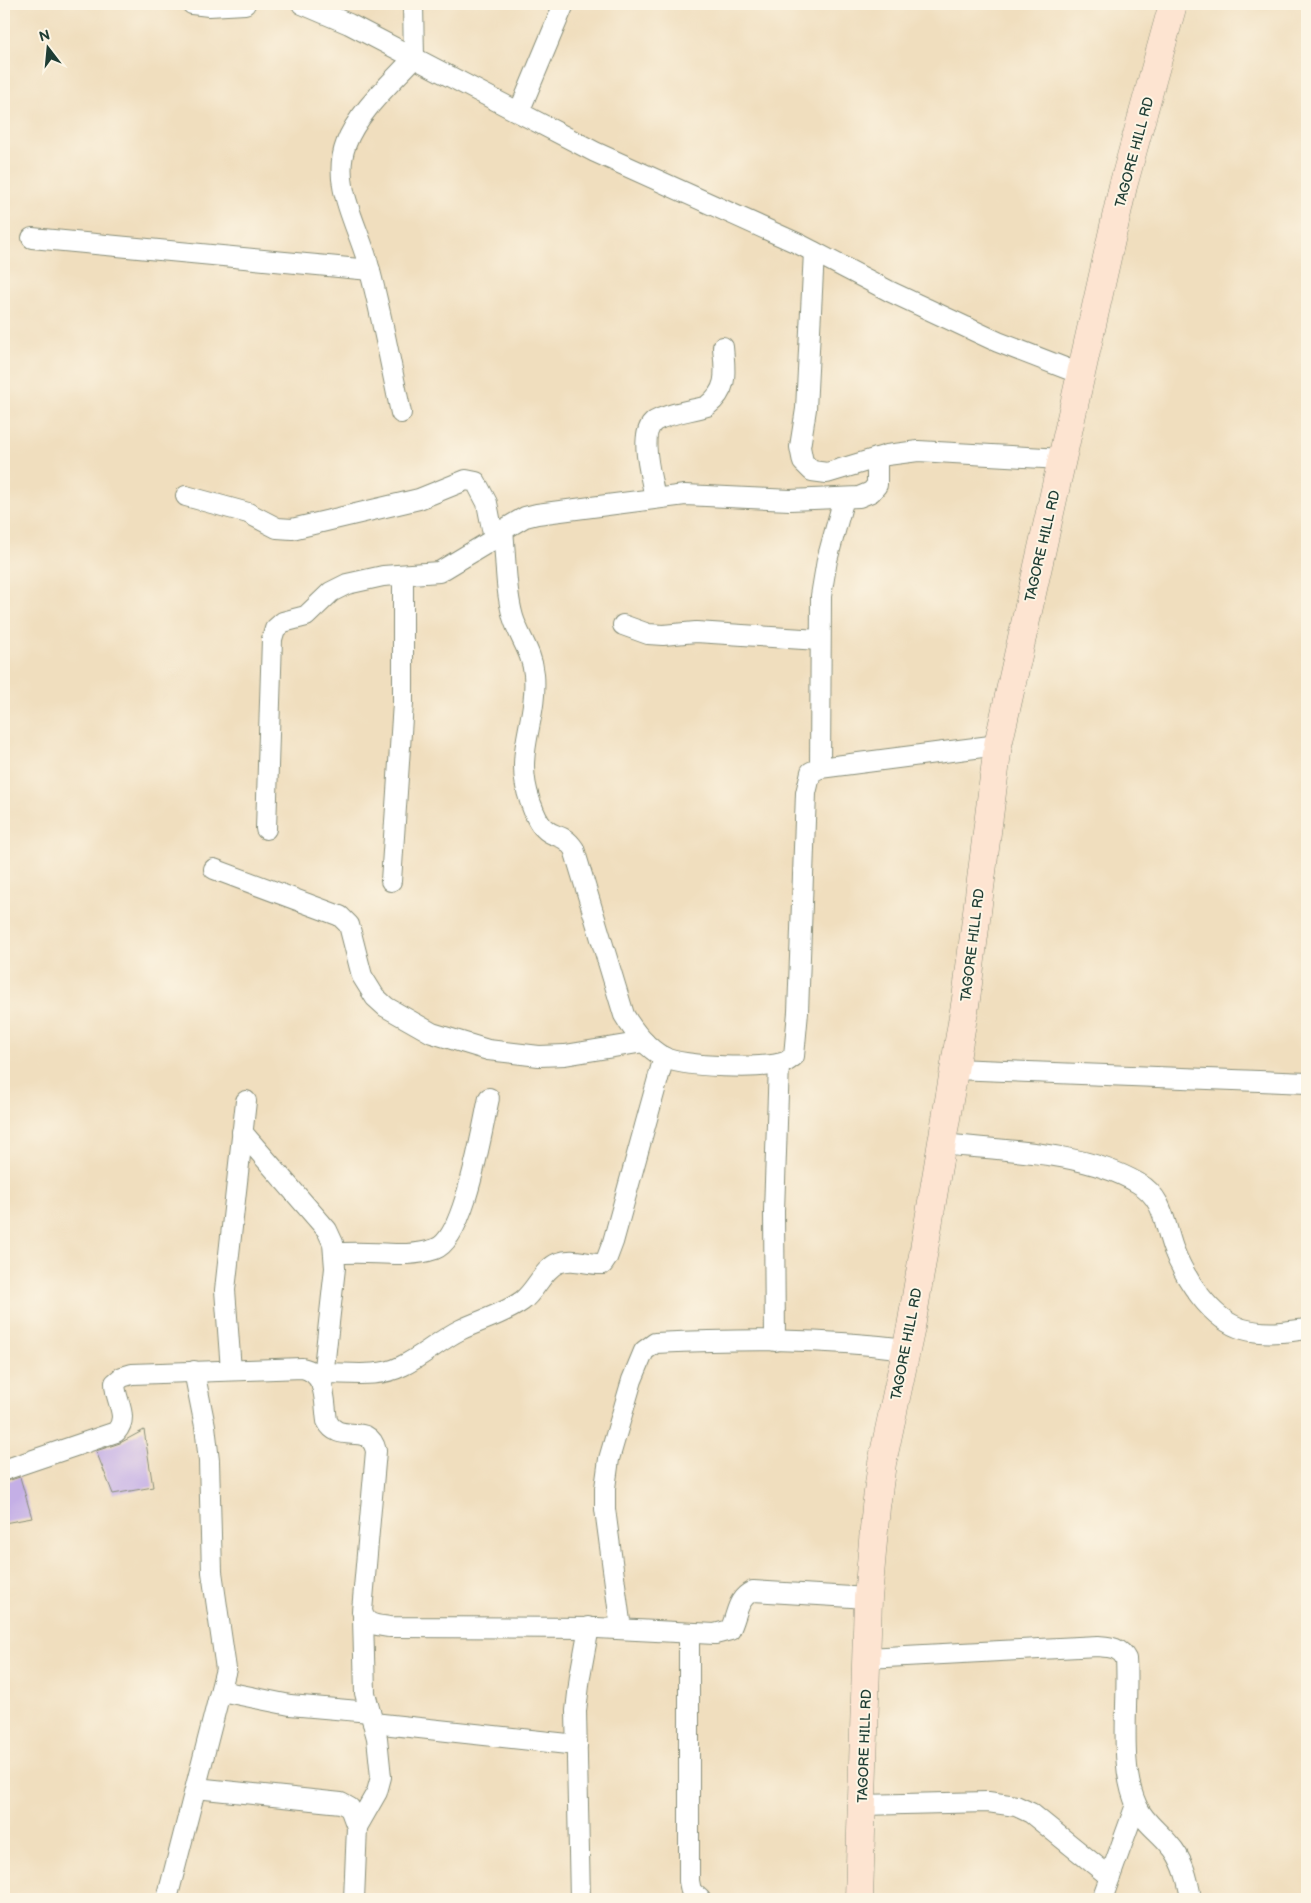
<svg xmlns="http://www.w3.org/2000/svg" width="1311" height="1903" font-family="'Balsamiq Sans',sans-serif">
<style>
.building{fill:#c4afe6}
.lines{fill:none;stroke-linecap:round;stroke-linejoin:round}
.minor-casing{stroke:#888e79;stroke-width:22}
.secondary-casing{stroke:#888e79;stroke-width:29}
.minor{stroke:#fff;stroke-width:20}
.secondary{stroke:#fde4d1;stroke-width:28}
.labels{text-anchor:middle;stroke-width:4;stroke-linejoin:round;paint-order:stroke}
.street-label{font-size:14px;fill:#1f3d34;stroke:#fcf5e5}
</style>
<rect width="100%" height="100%" fill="#fcf5e5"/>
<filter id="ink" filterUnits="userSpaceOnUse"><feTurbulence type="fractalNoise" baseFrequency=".02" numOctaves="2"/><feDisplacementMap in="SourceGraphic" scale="10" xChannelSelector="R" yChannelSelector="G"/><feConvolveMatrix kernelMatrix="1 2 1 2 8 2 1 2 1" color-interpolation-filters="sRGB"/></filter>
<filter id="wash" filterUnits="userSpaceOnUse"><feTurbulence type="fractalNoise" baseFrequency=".0096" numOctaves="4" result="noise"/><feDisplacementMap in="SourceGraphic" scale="20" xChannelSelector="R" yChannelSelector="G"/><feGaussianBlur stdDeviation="1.12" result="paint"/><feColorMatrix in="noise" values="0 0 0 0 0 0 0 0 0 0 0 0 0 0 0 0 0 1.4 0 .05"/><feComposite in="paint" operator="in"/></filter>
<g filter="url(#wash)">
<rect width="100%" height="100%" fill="#f0debe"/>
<g id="blocks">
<g class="building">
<path d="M144 1430 153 1487 113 1494 96 1451 120 1443Z"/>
<path d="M20 1477 32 1518 4 1523V1482Z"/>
</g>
</g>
</g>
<g filter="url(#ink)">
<use href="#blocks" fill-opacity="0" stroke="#888e79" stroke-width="1"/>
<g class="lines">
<defs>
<g id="minor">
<path d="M192 4 209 6 245 4"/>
<path d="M302 4 349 24 595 152 799 244 891 292 998 342 1083 375"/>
<path d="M519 112 564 4"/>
<path d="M32 238 370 270"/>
<path d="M814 252 806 409 800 447 803 462 812 471 827 473 887 455 918 451 1062 459"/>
<path d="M401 413C390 362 381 310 367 260 357 224 331 183 346 144 357 113 392 82 414 58L413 4"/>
<path d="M186 496 248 513 277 528 292 529 419 499 466 480 476 482 487 503 494 539"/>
<path d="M655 498C652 479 637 433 655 421 669 413 691 411 707 406 729 389 725 372 723 347"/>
<path d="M503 530C506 558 505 589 513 617 519 637 532 652 534 674 538 722 513 752 530 801 533 809 537 822 544 828 554 839 563 832 574 849L624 1015C634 1032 646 1047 663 1057 681 1067 765 1070 785 1062 788 1061 791 1058 794 1056L798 1012 806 793 811 772 820 768 998 745"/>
<path d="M623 625 648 634 663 635 696 632 819 640"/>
<path d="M820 768 821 596 827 560 844 498"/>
<path d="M266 829 272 639 275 629 283 622 306 616 331 592 347 584 383 576 439 572 494 539 503 530 525 517 537 514 685 495 790 500 859 497 871 492 877 485V458"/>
<path d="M214 869 340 916 349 925 362 976 375 997 386 1007 432 1033 488 1050 539 1056 565 1055 644 1042"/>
<path d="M391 881 403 703V576"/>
<path d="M954 1069 1307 1083"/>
<path d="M242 1132 327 1230 333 1243 335 1268 322 1386"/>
<path d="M942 1144C1004 1151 1083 1151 1138 1183 1164 1198 1164 1223 1173 1248 1184 1277 1211 1320 1243 1329 1264 1335 1286 1332 1307 1329"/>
<path d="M335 1254C368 1249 403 1260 435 1249 465 1239 482 1129 489 1098"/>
<path d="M775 1341 774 1211 779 1064"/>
<path d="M231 1370 225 1290 246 1101"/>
<path d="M324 1373C349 1373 379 1378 402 1366 423 1356 440 1340 460 1330 481 1320 504 1314 522 1301 535 1292 543 1269 558 1263 574 1257 587 1265 603 1264L607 1258 613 1242 664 1057"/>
<path d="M4 1470 116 1432C130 1416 115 1402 115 1383L122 1377 132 1374 302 1368C327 1373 324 1400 327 1421 339 1446 369 1420 376 1451L362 1611C365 1626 377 1625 390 1627L597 1628 715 1634 730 1630C738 1614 736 1599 753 1591L868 1598"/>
<path d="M621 1629 605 1509V1488L609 1459 632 1380 644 1351 655 1343C738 1339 823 1338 906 1349"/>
<path d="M689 1634V1881L691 1891 700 1899"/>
<path d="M867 1658 1098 1646C1110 1647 1120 1647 1126 1659 1129 1703 1118 1766 1137 1806 1144 1822 1158 1831 1169 1844 1183 1859 1188 1879 1191 1899"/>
<path d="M221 1691 290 1705 370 1712"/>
<path d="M373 1723 577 1745"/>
<path d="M196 1788 341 1803 350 1808 357 1827 354 1899"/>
<path d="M862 1805 988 1802 1016 1806 1031 1813 1110 1877"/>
<path d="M357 1827 377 1792 381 1777 377 1738 365 1693 363 1618"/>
<path d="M167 1899 226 1669 212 1572 209 1461 205 1426 194 1371"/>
<path d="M580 1899 576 1711 580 1676 589 1627"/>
<path d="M1102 1899 1136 1805"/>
</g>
<path id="secondary" d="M859 1899 868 1598 876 1507 882 1463 911 1327 966 999 998 745 1123 186 1173 4"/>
</defs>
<use href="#minor" class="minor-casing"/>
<use href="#secondary" class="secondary-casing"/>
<use href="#minor" class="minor"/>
<use href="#secondary" class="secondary"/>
</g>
</g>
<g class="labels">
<g class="street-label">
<text transform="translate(1134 152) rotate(-75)" y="5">TAGORE HILL RD</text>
<text transform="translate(1042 546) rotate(-77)" y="5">TAGORE HILL RD</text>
<text transform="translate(972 945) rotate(-83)" y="5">TAGORE HILL RD</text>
<text transform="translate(906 1344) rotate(-79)" y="5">TAGORE HILL RD</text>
<text transform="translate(864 1746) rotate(-88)" y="5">TAGORE HILL RD</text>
</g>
</g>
<rect width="1311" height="1903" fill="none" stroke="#fcf5e5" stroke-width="20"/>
<g transform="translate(48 48) rotate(344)" stroke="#fcf5e5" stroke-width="4" paint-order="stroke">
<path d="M0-4L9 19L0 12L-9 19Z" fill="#1f3d34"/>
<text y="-8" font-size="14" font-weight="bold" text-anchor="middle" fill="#1f3d34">N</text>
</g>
</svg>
